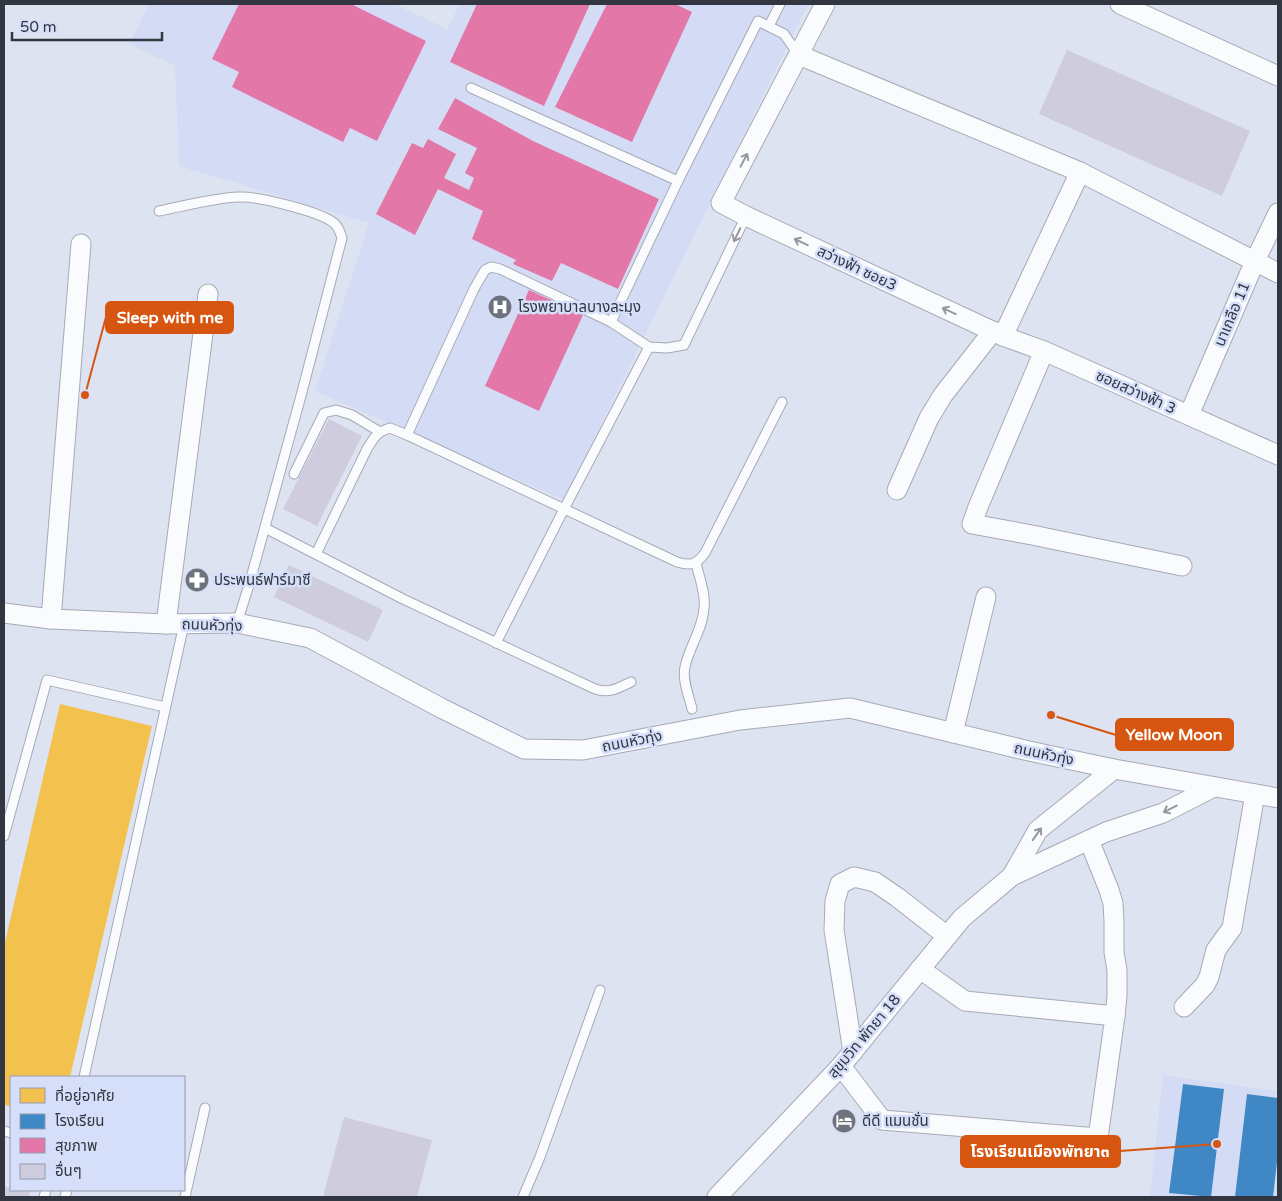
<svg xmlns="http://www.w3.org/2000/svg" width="1282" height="1201" font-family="'Varela Round','Noto Sans Thai',sans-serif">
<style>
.built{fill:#d4dcf5}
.homes{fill:#f2c14e}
.schools{fill:#3f88c5}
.health{fill:#e377a8}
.building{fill:#ceccdd}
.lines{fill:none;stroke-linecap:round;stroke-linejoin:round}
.service-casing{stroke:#a6aab6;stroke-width:11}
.minor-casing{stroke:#a6aab6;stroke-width:21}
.service{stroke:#fafbfd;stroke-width:9}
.minor{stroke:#fafbfd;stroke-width:19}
.oneway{stroke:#96989e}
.labels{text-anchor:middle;stroke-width:5;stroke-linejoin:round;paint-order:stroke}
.street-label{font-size:15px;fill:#323640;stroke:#d6dffa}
.poi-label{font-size:15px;fill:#323640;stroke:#d6dffa;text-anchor:start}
.leader{fill:none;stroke:#d65611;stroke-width:2}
.callout-dot{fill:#d65611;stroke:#d6dffa;stroke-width:2}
.callout{fill:#d65611;stroke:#d65611;stroke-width:2}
.callout-label{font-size:16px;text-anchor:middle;font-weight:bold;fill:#fff}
</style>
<rect width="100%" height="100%" fill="#dee3f2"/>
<g class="built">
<path d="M149 4H395L447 29 460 4H808L564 500 315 391 369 223 179 166 175 66 129 44Z"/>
<path d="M1163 1075 1278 1091V1197H1150Z"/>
</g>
<path class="homes" d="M60 704 152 726 70 1077H11V1106L4 1105V947Z"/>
<g class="schools">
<path d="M1183 1084 1224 1089 1211 1197 1169 1193Z"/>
<path d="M1247 1094 1278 1098V1153L1273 1197H1235Z"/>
</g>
<g class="health">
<path d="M239 4H351L426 41 377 141 350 128 343 142 232 87 239 72 212 59Z"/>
<path d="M477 4H590L544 106 450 62Z"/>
<path d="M607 4H675L692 12 632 142 555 107Z"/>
<path d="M455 98 533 141 659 199 618 289 561 263 552 281 513 264 516 260 472 239 483 211 438 189 415 235 376 214 412 143 423 148 428 139 456 154 444 178 469 190 474 178 465 173 477 148 438 129Z"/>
<path d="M529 290 583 315 539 411 485 386Z"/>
</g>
<g class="building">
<path d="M1067 50 1250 131 1222 196 1039 114Z"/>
<path d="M329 419 362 436 317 526 283 509Z"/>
<path d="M289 565 383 610 368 642 274 597Z"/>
<path d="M344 1117 432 1140 417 1197H323Z"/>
<path d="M4 1187 11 1188V1190L30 1191 29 1197H4Z"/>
</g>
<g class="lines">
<defs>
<g id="service">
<path d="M769 26 780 4"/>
<path d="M471 88 678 181 758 21 784 34 798 54"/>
<path d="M159 211C185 206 212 198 239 197 257 196 323 212 335 224 339 228 340 232 342 238L302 392 249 585 237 623"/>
<path d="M611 322 678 181"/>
<path d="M407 435 677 562C691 566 696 565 705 553L782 402"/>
<path d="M294 474 324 413 336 410 352 415 380 432"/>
<path d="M265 528 403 599 595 689C609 694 618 688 631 682"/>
<path d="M316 554 367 449C374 438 376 432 390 428L407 435 474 289 485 270 491 267 500 269 611 322 649 347 667 348 684 345 746 216"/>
<path d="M496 643 564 509 649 347"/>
<path d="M692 709C689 696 682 680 685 667 689 647 703 629 704 608 706 594 699 577 696 563"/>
<path d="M4 836 47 680 165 707"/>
<path d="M84 1077 184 624"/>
<path d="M4 1131 11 1133"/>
<path d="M44 1197 46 1190"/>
<path d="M65 1197 67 1190"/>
<path d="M185 1197 205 1108"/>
<path d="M523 1197 540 1157 600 990"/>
</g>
<g id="minor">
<path d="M825 4 721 203 746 216 1003 336 1044 351 1278 455"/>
<path d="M1120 4 1278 76"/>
<path d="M799 55 1080 172 1278 273"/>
<path d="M1003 336 1080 172"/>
<path d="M1044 351 978 507 972 524 1032 535 1182 566"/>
<path d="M1189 415 1255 261 1278 213"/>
<path d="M897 490 929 418 943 395 993 331"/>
<path d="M4 613 51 619 166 624 237 623 310 638 441 708 524 749 583 750 740 720 850 708 1029 751 1114 769 1278 798"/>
<path d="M51 619 81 244"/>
<path d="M166 624 208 294"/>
<path d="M953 733 986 597"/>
<path d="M1089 840 1109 890 1113 903 1114 921V952L1117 970V996L1115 1016"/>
<path d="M1012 876 1038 830 1114 769"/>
<path d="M1184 1007 1205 985 1209 977 1216 950 1232 928 1255 794"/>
<path d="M853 1052 834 930 835 901 840 884 854 877 875 882 897 897 947 936"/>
<path d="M841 1066 882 1120 1098 1138 1115 1016 965 1001 920 969"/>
<path d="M717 1197 841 1066 962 918 1012 876 1106 832 1163 813 1214 787"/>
</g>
</defs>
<use href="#service" class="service-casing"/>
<use href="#minor" class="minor-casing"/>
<use href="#service" class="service"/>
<use href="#minor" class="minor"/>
</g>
<defs><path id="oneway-shaft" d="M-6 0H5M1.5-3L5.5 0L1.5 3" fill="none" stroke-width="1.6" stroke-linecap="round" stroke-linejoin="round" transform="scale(1.25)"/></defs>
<g class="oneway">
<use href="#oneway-shaft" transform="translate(744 160) rotate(-62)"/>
<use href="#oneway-shaft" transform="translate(737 235) rotate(116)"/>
<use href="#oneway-shaft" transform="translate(801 242) rotate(-155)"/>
<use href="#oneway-shaft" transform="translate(949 311) rotate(-155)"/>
<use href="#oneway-shaft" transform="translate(1170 809) rotate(153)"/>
<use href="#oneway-shaft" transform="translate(1037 834) rotate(-55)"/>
</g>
<defs>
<symbol id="hospital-disc" viewBox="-11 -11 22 22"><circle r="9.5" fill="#6e737e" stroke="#d6dffa"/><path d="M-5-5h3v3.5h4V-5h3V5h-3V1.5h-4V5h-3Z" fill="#fff"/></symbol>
<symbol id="pharmacy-disc" viewBox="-11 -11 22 22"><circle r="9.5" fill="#6e737e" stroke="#d6dffa"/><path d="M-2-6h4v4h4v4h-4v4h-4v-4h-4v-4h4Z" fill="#fff"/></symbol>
<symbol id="hotel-disc" viewBox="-11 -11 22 22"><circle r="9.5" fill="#6e737e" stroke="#d6dffa"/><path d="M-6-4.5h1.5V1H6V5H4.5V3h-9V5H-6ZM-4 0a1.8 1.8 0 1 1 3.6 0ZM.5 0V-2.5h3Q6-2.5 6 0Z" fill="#fff"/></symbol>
</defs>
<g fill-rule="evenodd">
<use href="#hospital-disc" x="486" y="293" width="28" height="28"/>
<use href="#pharmacy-disc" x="183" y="566" width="28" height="28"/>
<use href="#hotel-disc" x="830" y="1107" width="28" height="28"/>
</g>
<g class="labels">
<g class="street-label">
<text transform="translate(857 268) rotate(25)" y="5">สว่างฟ้า ซอย3</text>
<text transform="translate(1232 314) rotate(-67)" y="5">นาเกลือ 11</text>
<text transform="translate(1136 392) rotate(24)" y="5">ซอยสว่างฟ้า 3</text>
<text transform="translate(212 625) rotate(2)" y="5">ถนนหัวทุ่ง</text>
<text transform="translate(632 741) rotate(-11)" y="5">ถนนหัวทุ่ง</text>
<text transform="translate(1044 754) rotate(12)" y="5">ถนนหัวทุ่ง</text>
<text transform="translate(864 1036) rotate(-50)" y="5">สุขุมวิท พัทยา 18</text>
</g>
<g class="poi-label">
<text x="518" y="312">โรงพยาบาลบางละมุง</text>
<text x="214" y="585">ประพนธ์ฟาร์มาซี</text>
<text x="862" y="1126">ดีดี แมนชั่น</text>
</g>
</g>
<path class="leader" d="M85 395L106 317M1051 715L1116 735M1217 1144L1120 1151"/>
<g class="callout-dot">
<circle cx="85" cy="395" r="5"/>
<circle cx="1051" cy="715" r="5"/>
<circle cx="1217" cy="1144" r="5"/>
</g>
<g class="callout">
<rect x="106" y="302" width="127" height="31" rx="5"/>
<rect x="1116" y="719" width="117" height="31" rx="5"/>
<rect x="961" y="1136" width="159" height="31" rx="5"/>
</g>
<g class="callout-label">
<text x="170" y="323">Sleep with me</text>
<text x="1174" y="740">Yellow Moon</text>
<text x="1040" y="1157">โรงเรียนเมืองพัทยา๓</text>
</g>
<rect width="1282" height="1201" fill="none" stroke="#323640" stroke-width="10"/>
<rect x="10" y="1076" width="175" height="115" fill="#d6dffa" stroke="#949bb0"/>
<rect x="20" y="1088" width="25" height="15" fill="#f2c14e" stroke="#949bb0"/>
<text x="55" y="1101" font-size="15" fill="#323640">ที่อยู่อาศัย</text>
<rect x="20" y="1114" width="25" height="15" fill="#3f88c5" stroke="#949bb0"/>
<text x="55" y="1126" font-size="15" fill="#323640">โรงเรียน</text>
<rect x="20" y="1138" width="25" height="15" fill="#e377a8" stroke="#949bb0"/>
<text x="55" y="1151" font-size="15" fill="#323640">สุขภาพ</text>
<rect x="20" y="1164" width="25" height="15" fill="#ceccdd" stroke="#949bb0"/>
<text x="55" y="1176" font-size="15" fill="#323640">อื่นๆ</text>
<path d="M12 32v8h150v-8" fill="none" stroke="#323640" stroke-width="2.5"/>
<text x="20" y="32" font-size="15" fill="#323640" stroke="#d6dffa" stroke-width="4" paint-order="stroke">50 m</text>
</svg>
